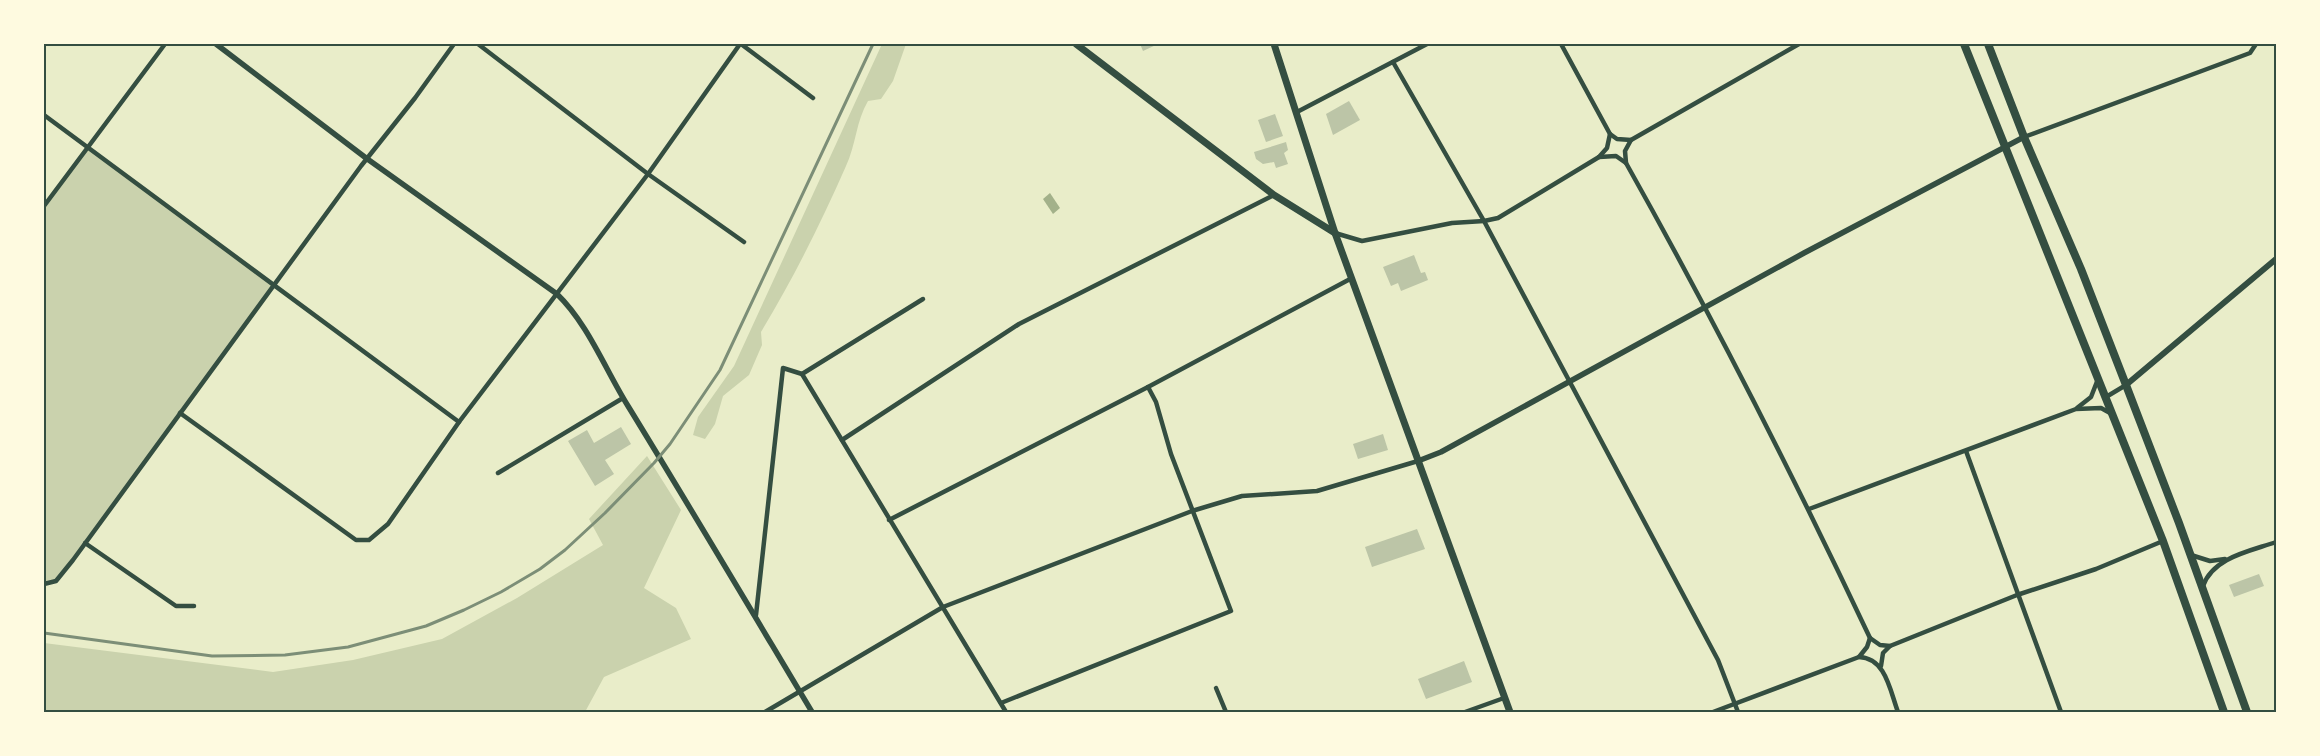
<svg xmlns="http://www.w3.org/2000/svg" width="2320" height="756" font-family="Inter,sans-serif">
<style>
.green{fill:#cad2ad}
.water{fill:#a3b18a}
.building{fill:#bcc5a7}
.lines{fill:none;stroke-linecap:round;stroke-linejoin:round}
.minor{stroke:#344e41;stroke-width:4.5}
.tertiary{stroke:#344e41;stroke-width:5.5}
.secondary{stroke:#344e41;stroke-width:6}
.primary{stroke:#344e41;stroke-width:7}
.trunk{stroke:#344e41;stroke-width:8}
.rail{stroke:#7c8e77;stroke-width:3}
.neatline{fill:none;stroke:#344e41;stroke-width:2}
</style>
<rect width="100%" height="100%" fill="#e9edc9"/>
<g class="green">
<path d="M882 44H906L893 81 881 99 868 101C856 121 856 145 846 166 821 223 793 279 761 332L762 345 749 375 723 396 715 424 705 439 693 435 698 417 734 366Z"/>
<path d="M88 148 273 285 56 581 44 584V206Z"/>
<path d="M647 456 681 510 644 588 676 608 691 639 604 677 585 712H334L333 710 44 712V643L273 672 353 660 442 639 517 598 603 545 589 519Z"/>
</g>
<path class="water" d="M1050 193 1060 208 1053 214 1043 199Z"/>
<g class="building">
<path d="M1140 44H1158L1143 51Z"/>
<path d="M1349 101 1360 120 1333 135 1326 114Z"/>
<path d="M1275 114 1283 136 1266 142 1258 120Z"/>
<path d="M1286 142 1288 150 1284 153 1288 164 1276 168 1274 162 1263 164 1256 159 1254 152Z"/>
<path d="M1414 255 1421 273 1425 272 1428 280 1401 291 1398 283 1391 286 1383 267Z"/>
<path d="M621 427 631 444 605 460 614 474 595 486 568 441 587 430 594 443Z"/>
<path d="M1383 434 1388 450 1358 459 1353 444Z"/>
<path d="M1417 529 1425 549 1372 567 1365 547Z"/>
<path d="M2259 574 2264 586 2234 597 2229 585Z"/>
<path d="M1464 661 1472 682 1426 699 1418 679Z"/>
</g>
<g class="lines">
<g class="minor">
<path d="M478 44 648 174 744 242"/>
<path d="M741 44 813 98"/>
<path d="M1561 44 1610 134 1617 139 1631 140"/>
<path d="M1393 62 1484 221 1718 660 1738 712"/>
<path d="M1297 112 1427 44"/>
<path d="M44 115 459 422"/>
<path d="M2024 137 2250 53 2256 44"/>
<path d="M1599 157 1616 156 1626 163C1713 318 1794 477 1870 638L1880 645 1890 646"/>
<path d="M1626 163 1625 151 1631 140 1799 44"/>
<path d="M44 206 165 44"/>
<path d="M1335 233 1362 241 1452 223 1484 221 1498 218 1599 157 1607 148 1610 134"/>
<path d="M802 374 923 299"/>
<path d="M2106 397 2126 385"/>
<path d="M2077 408 2091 397 2098 379"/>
<path d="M180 413 356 540H369L388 524 459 422 648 174 740 44"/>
<path d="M842 440 1019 324 1274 195"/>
<path d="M1966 451 2061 712"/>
<path d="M498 473 623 398"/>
<path d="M1809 509 2076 409 2101 408 2110 413"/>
<path d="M889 520 1148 387 1352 278"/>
<path d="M85 543 176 606H194"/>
<path d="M2191 555 2210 561 2225 559"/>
<path d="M44 584 56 581 73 560 361 166 415 98 454 44"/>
<path d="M2203 586C2213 557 2251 551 2276 542"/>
<path d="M756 615 783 368 802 374 1006 712"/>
<path d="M1859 657C1886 658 1890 691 1898 712"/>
<path d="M1881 666 1883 653 1890 646 2017 595 2096 569 2163 541"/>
<path d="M1216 688 1226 712"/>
<path d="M1001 703 1231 611 1171 454 1156 402 1148 387"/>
<path d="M765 712 943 607 1192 511 1242 496 1317 491 1418 461"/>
<path d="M1465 712 1504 698"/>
<path d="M1713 712 1859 657 1867 647 1870 638"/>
</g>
<g class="tertiary">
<path d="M216 44 366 158 557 294C588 324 605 369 628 406 690 507 751 610 812 712"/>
<path d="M1418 461 1441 452 1804 253 2024 137"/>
</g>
<path class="secondary" d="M2126 385 2276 259"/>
<g class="primary">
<path d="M1076 44 1274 195 1335 233"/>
<path d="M1274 44 1335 233 1510 712"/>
</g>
<g class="trunk">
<path d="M1964 44 2163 541 2224 712"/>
<path d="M1988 44 2024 137 2081 269 2126 385 2179 523 2247 712"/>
</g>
<path class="rail" d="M44 633 212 656 285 655 348 647 426 626 464 610 501 592 540 569 565 550 605 513 654 463 670 444 720 370 873 44"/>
</g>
<rect width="2320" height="756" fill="none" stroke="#fefae0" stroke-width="90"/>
<rect x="45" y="45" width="2230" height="666" class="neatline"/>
</svg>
